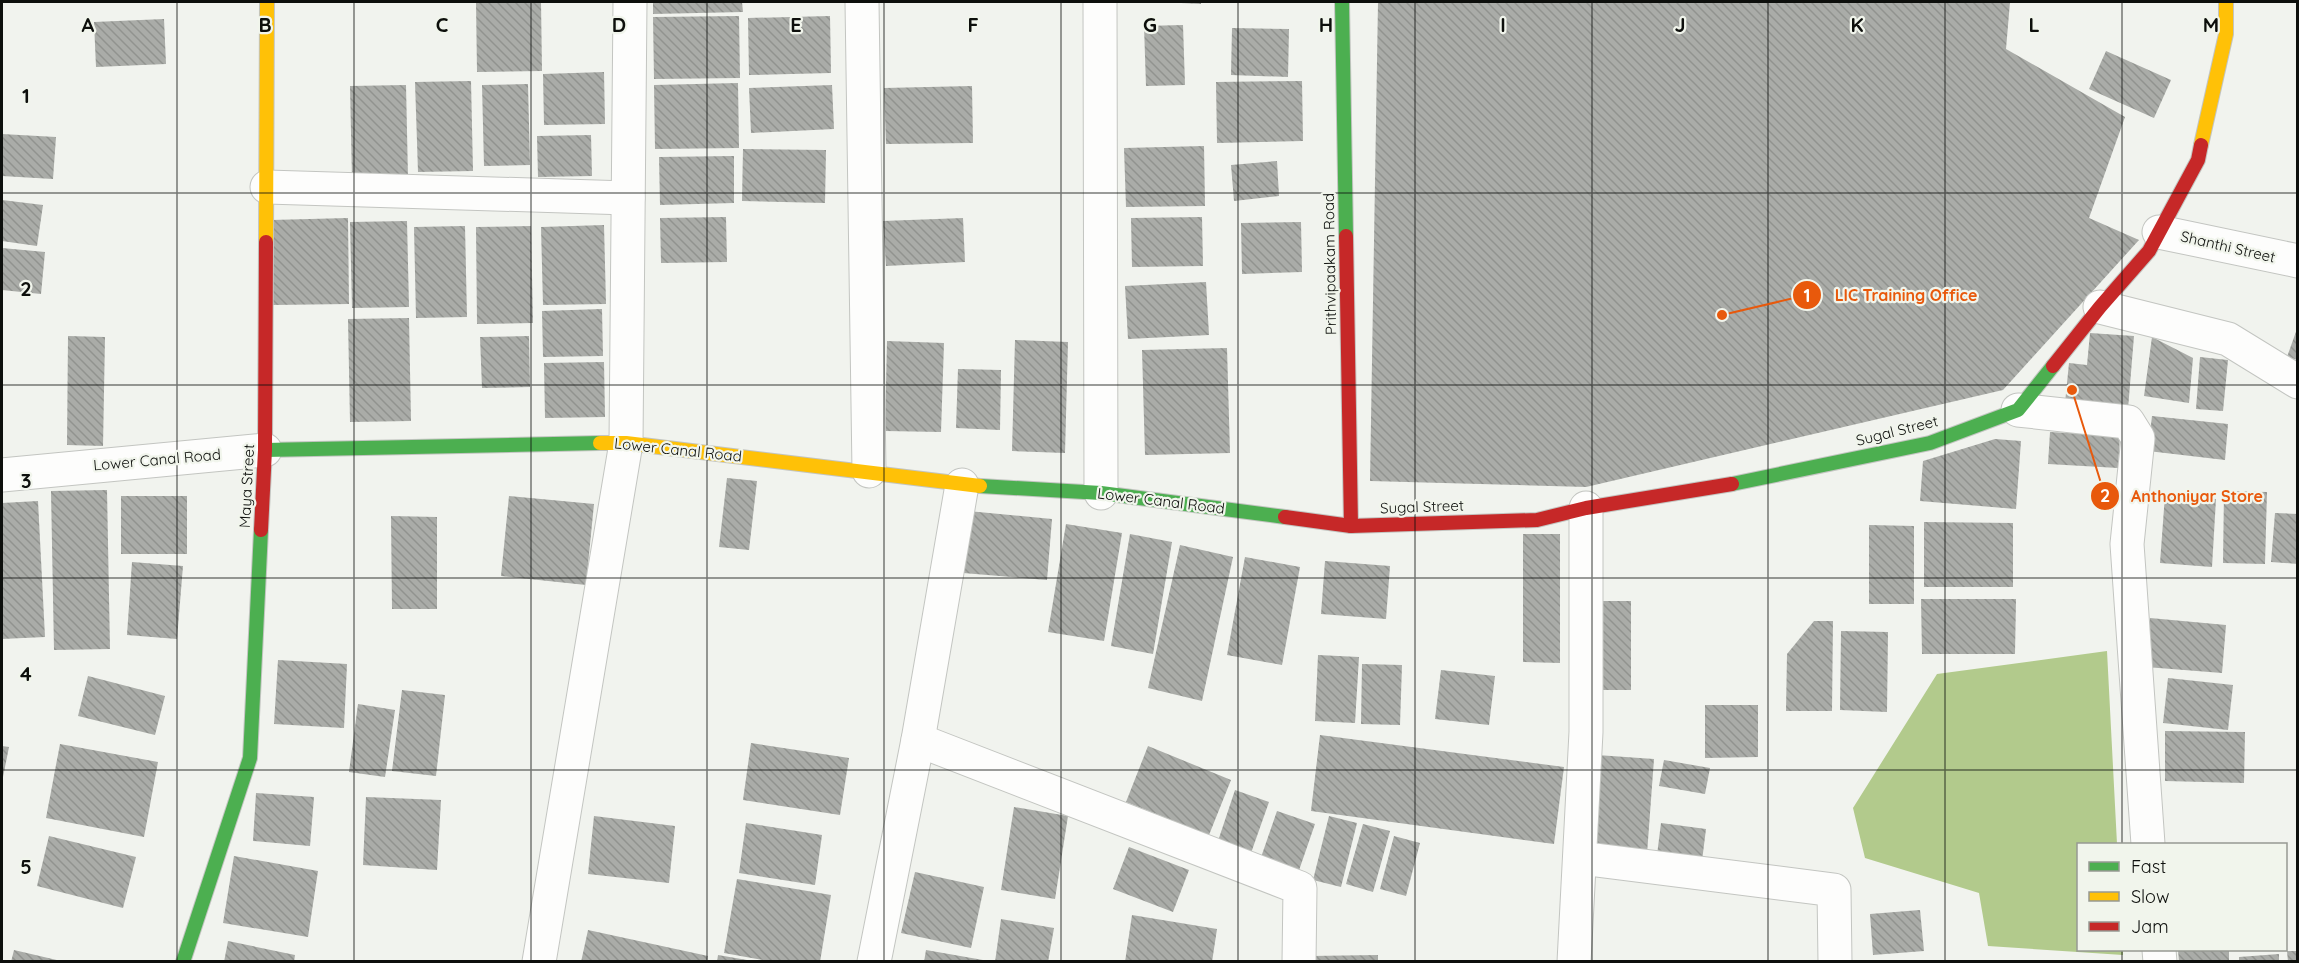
<svg xmlns="http://www.w3.org/2000/svg" width="2299" height="963" font-family="Quicksand,sans-serif">
<style>
.water{fill:#b2ca8c}
.building{fill:url(#building-back-hatch)}
.lines{fill:none;stroke-linecap:round;stroke-linejoin:round}
.street-casing{stroke:#c3c5c1;stroke-width:35}
.fast-casing{stroke:#c3c5c1;stroke-width:16}
.slow-casing{stroke:#c3c5c1;stroke-width:16}
.jam-casing{stroke:#c3c5c1;stroke-width:16}
.street{stroke:#fdfdfc;stroke-width:33}
.fast{stroke:#4caf50;stroke-width:14}
.slow{stroke:#ffc107;stroke-width:14}
.jam{stroke:#c62828;stroke-width:14}
.grid{fill:none;stroke:#0d0f0c;stroke-width:1.5;stroke-opacity:0.55}
.labels{text-anchor:middle;stroke-width:4.5;stroke-linejoin:round;paint-order:stroke}
.street-label{font-size:15px;fill:#0d0f0c;stroke:#f1f5ec}
.grid-label{font-size:20px;text-anchor:middle;font-weight:bold;fill:#0d0f0c;stroke:#f1f5ec;stroke-width:4.5;stroke-linejoin:round;paint-order:stroke}
.leader{fill:none;stroke:#e8590c;stroke-width:2}
.callout-dot{fill:#e8590c;stroke:#f1f5ec;stroke-width:2}
.mark-label{font-size:18px;text-anchor:middle;font-weight:bold;fill:#fff}
.callout-label{font-size:16px;text-anchor:middle;font-weight:bold;fill:#e8590c;stroke:#f1f5ec;stroke-width:4.5;stroke-linejoin:round;paint-order:stroke}
</style>
<defs>
<pattern id="building-back-hatch" width="6" height="6" patternUnits="userSpaceOnUse" patternTransform="scale(1.5)"><rect width="6" height="6" fill="#aaaca8"/><path d="M-1 5l2 2M0 0l6 6M5-1l2 2" fill="none" stroke="#91938f"/></pattern>
</defs>
<rect width="100%" height="100%" fill="#f1f3ee"/>
<path class="water" d="M2107 651 2117 844H2078V950H2123V955L1988 946 1979 893 1865 858 1853 808 1937 674Z"/>
<g class="building">
<path d="M476 2H541L542 71 477 72Z"/>
<path d="M653 2H742L743 12 653 14Z"/>
<path d="M1181 2H1201V4L1181 3Z"/>
<path d="M1378 2H2010L2006 49 2125 117 2089 218 2139 240 2003 390 1586 487 1370 481Z"/>
<path d="M739 16 740 78 654 79 653 17Z"/>
<path d="M830 16 831 73 749 75 748 18Z"/>
<path d="M164 19 166 64 96 67 94 22Z"/>
<path d="M1183 25 1185 85 1146 86 1144 26Z"/>
<path d="M1232 28 1289 29 1288 77 1231 75Z"/>
<path d="M2106 51 2171 80 2154 118 2089 89Z"/>
<path d="M604 72 605 124 544 125 543 74Z"/>
<path d="M471 81 473 171 418 172 415 82Z"/>
<path d="M1302 81 1303 141 1217 143 1216 82Z"/>
<path d="M738 83 739 148 655 149 654 85Z"/>
<path d="M528 84 530 165 484 166 482 85Z"/>
<path d="M406 85 408 178 352 179 350 86Z"/>
<path d="M832 85 834 129 751 133 749 88Z"/>
<path d="M972 86 973 143 886 144 884 88Z"/>
<path d="M2 134 56 137 53 179 2 176Z"/>
<path d="M591 135 592 176 538 177 537 136Z"/>
<path d="M1204 146 1205 206 1126 207 1124 148Z"/>
<path d="M743 149 826 150 825 203 742 201Z"/>
<path d="M734 156V203L660 205 659 157Z"/>
<path d="M1277 161 1279 196 1234 201 1231 165Z"/>
<path d="M2 200 43 205 37 246 2 241Z"/>
<path d="M726 217 727 262 661 263 660 218Z"/>
<path d="M1202 217 1203 266 1132 267 1131 218Z"/>
<path d="M348 218 349 304 273 305 271 220Z"/>
<path d="M963 218 965 262 886 266 883 221Z"/>
<path d="M407 221 409 307 352 308 350 222Z"/>
<path d="M1301 222 1302 272 1242 274 1241 223Z"/>
<path d="M604 225 606 304 543 305 541 227Z"/>
<path d="M465 226 467 317 416 318 414 227Z"/>
<path d="M531 226 533 323 477 324 476 227Z"/>
<path d="M2 248 45 252 41 294 2 290Z"/>
<path d="M1206 282 1209 335 1128 339 1125 286Z"/>
<path d="M602 309 603 356 543 357 542 311Z"/>
<path d="M409 318 411 421 350 422 348 319Z"/>
<path d="M2298 326V360L2287 357Z"/>
<path d="M2090 333 2134 336 2128 409 2065 403 2069 363 2087 365Z"/>
<path d="M68 336 105 337 103 446 67 445Z"/>
<path d="M529 336 530 387 482 388 480 337Z"/>
<path d="M2152 337 2193 358 2189 403 2144 396Z"/>
<path d="M1015 340 1068 342 1065 453 1012 451Z"/>
<path d="M887 341 944 343 941 432 885 431Z"/>
<path d="M1227 348 1230 453 1145 455 1142 350Z"/>
<path d="M2200 357 2228 360 2223 411 2196 409Z"/>
<path d="M604 362 605 417 545 418 544 363Z"/>
<path d="M958 369 1001 370 1000 430 956 428Z"/>
<path d="M2152 416 2228 424 2225 460 2148 451Z"/>
<path d="M2050 432 2120 436 2118 468 2048 464Z"/>
<path d="M1995 439 2021 441 2016 509 1920 501 1923 461Z"/>
<path d="M727 478 757 481 749 550 719 547Z"/>
<path d="M107 490 110 649 54 650 51 491Z"/>
<path d="M2224 491 2267 492 2265 564 2223 563Z"/>
<path d="M2165 495 2216 499 2212 567 2160 563Z"/>
<rect x="121" y="496" width="66" height="58"/>
<path d="M509 496 594 504 586 585 501 576Z"/>
<path d="M38 501 45 637 2 639V503Z"/>
<path d="M968 511 1052 519 1047 580 963 573Z"/>
<path d="M2275 513 2298 514V564L2271 562Z"/>
<path d="M391 516 437 517V609H392Z"/>
<path d="M1924 522 2013 523V587H1924Z"/>
<path d="M1066 524 1122 533 1104 641 1048 632Z"/>
<path d="M1869 525 1914 526V604H1869Z"/>
<path d="M1130 534 1172 542 1153 654 1111 646Z"/>
<path d="M1523 534H1560V663L1523 662Z"/>
<path d="M1180 545 1233 557 1202 701 1148 688Z"/>
<path d="M1245 557 1300 567 1282 665 1227 655Z"/>
<path d="M1325 561 1390 566 1386 619 1321 614Z"/>
<path d="M132 562 183 566 177 639 127 635Z"/>
<path d="M1921 599H2016L2015 654H1922Z"/>
<rect x="1598" y="601" width="33" height="89"/>
<path d="M2150 618 2226 625 2222 673 2146 667Z"/>
<path d="M1814 621H1833L1832 711H1786L1787 654Z"/>
<path d="M1841 631 1888 632 1887 712 1840 710Z"/>
<path d="M1318 655 1359 657 1355 723 1315 721Z"/>
<path d="M278 660 347 664 344 728 274 724Z"/>
<path d="M1362 664 1402 665 1400 725 1361 724Z"/>
<path d="M1441 670 1495 676 1489 725 1435 719Z"/>
<path d="M88 676 165 696 155 735 78 716Z"/>
<path d="M2168 678 2233 685 2228 730 2163 723Z"/>
<path d="M402 690 445 695 436 776 392 771Z"/>
<path d="M358 704 395 710 385 777 349 772Z"/>
<path d="M1705 705H1758V757L1705 758Z"/>
<path d="M2165 731 2245 732 2244 783 2165 781Z"/>
<path d="M1320 735 1564 767 1554 844 1311 811Z"/>
<path d="M751 743 849 758 840 815 743 800Z"/>
<path d="M60 744 158 762 144 837 46 818Z"/>
<path d="M2 746 9 747 3 777H2Z"/>
<path d="M1148 746 1231 780 1209 835 1126 802Z"/>
<path d="M1597 755 1654 759 1647 854 1589 850Z"/>
<path d="M1664 760 1710 768 1705 794 1659 786Z"/>
<path d="M1235 790 1269 802 1251 853 1218 841Z"/>
<path d="M256 793 314 797 310 846 253 841Z"/>
<path d="M366 797 441 800 437 870 363 865Z"/>
<path d="M1014 807 1068 816 1055 899 1001 890Z"/>
<path d="M1277 811 1315 824 1296 879 1258 866Z"/>
<path d="M594 816 675 826 669 883 588 874Z"/>
<path d="M1329 816 1357 823 1341 887 1313 880Z"/>
<path d="M746 823 822 835 815 885 739 873Z"/>
<path d="M1661 823 1706 829 1702 861 1657 855Z"/>
<path d="M1363 824 1390 831 1373 892 1346 884Z"/>
<path d="M49 836 136 857 123 908 37 886Z"/>
<path d="M1394 836 1420 843 1406 896 1380 889Z"/>
<path d="M1129 847 1189 870 1173 912 1113 889Z"/>
<path d="M234 856 318 871 308 937 223 923Z"/>
<path d="M915 872 984 887 971 948 901 933Z"/>
<path d="M737 879 831 895 820 962H773L724 953Z"/>
<path d="M1920 910 1924 951 1873 955 1870 914Z"/>
<path d="M1132 915 1217 929 1212 962H1125Z"/>
<path d="M1001 919 1054 928 1048 962H995Z"/>
<path d="M588 930 708 956 707 962H581Z"/>
<path d="M228 941 295 955 294 962H224Z"/>
<path d="M14 950 61 961V962H11Z"/>
<path d="M926 950 983 960 982 962H924Z"/>
<path d="M2178 950H2229V962H2179Z"/>
<path d="M2287 951H2298V962H2288Z"/>
<path d="M2279 954V962H2239V957Z"/>
<path d="M718 955 747 960V962H717Z"/>
<path d="M1378 955V962H1310V956Z"/>
</g>
<g class="lines">
<defs>
<g id="street">
<path d="M862 2 869 471"/>
<path d="M1100 2 1101 493"/>
<path d="M267 187 628 198"/>
<path d="M2159 232 2298 261"/>
<path d="M2100 307 2228 339 2298 382"/>
<path d="M2018 410 2128 422 2138 438 2127 544 2148 844"/>
<path d="M2 475 265 450"/>
<path d="M918 740 1300 888 1299 962"/>
<path d="M1580 858 1834 890 1835 962"/>
<path d="M2159 950 2160 962"/>
<path d="M539 962 626 443 630 2"/>
<path d="M874 962 918 740 962 485"/>
<path d="M1574 962 1586 732V508"/>
</g>
<g id="fast">
<path d="M1342 2 1346 236"/>
<path d="M265 450 600 443"/>
<path d="M1732 484 1930 443 2018 410 2053 366"/>
<path d="M980 486 1101 493 1285 517"/>
<path d="M183 962 250 758 261 530"/>
</g>
<g id="slow">
<path d="M2201 145 2226 34V2"/>
<path d="M266 242 267 2"/>
<path d="M600 443H626L980 486"/>
</g>
<g id="jam">
<path d="M1346 236 1351 526"/>
<path d="M2053 366 2100 307 2149 251 2198 160 2201 145"/>
<path d="M1285 517 1351 526 1537 520 1586 508 1732 484"/>
<path d="M261 530 265 450 266 242"/>
</g>
</defs>
<use href="#street" class="street-casing"/>
<use href="#fast" class="fast-casing"/>
<use href="#slow" class="slow-casing"/>
<use href="#jam" class="jam-casing"/>
<use href="#street" class="street"/>
<use href="#fast" class="fast"/>
<use href="#slow" class="slow"/>
<use href="#jam" class="jam"/>
</g>
<path class="grid" d="M177 2V962M354 2V962M531 2V962M707 2V962M884 2V962M1061 2V962M1238 2V962M1415 2V962M1592 2V962M1768 2V962M1945 2V962M2122 2V844M2 193H2298M2 385H2298M2 578H2298M2 770H2298M2122 950V962"/>
<g class="labels">
<g class="street-label">
<text transform="translate(2228 247) rotate(13)" y="5">Shanthi Street</text>
<text transform="translate(1330 264) rotate(-91)" y="5">Prithvipaakam Road</text>
<text transform="translate(1897 431) rotate(-14)" y="5">Sugal Street</text>
<text transform="translate(678 450) rotate(6)" y="5">Lower Canal Road</text>
<text transform="translate(157 460) rotate(-5)" y="5">Lower Canal Road</text>
<text transform="translate(247 486) rotate(-87)" y="5">Maya Street</text>
<text transform="translate(1161 501) rotate(7)" y="5">Lower Canal Road</text>
<text transform="translate(1422 507) rotate(-2)" y="5">Sugal Street</text>
</g>
</g>
<g class="grid-label">
<text x="88" y="32">A</text>
<text x="265" y="32">B</text>
<text x="442" y="32">C</text>
<text x="619" y="32">D</text>
<text x="796" y="32">E</text>
<text x="973" y="32">F</text>
<text x="1150" y="32">G</text>
<text x="1326" y="32">H</text>
<text x="1503" y="32">I</text>
<text x="1680" y="32">J</text>
<text x="1857" y="32">K</text>
<text x="2034" y="32">L</text>
<text x="2211" y="32">M</text>
<text x="26" y="103">1</text>
<text x="26" y="296">2</text>
<text x="26" y="488">3</text>
<text x="26" y="681">4</text>
<text x="26" y="874">5</text>
</g>
<path class="leader" d="M1722 315L1807 295M2072 390L2105 496"/>
<g class="callout-dot">
<circle cx="1722" cy="315" r="6"/>
<circle cx="2072" cy="390" r="6"/>
<circle cx="1807" cy="295" r="15"/>
<circle cx="2105" cy="496" r="15"/>
</g>
<g class="mark-label">
<text x="1807" y="302">1</text>
<text x="2105" y="502">2</text>
</g>
<g class="callout-label">
<text x="1906" y="301">LIC Training Office</text>
<text x="2197" y="502">Anthoniyar Store</text>
</g>
<rect width="2299" height="963" fill="none" stroke="#0d0f0c" stroke-width="6"/>
<rect x="2077" y="843" width="210" height="108" fill="#f1f5ec" stroke="#969992" stroke-width="1.5"/>
<rect x="2089" y="862" width="30" height="9" fill="#4caf50" stroke="#969992" stroke-width="1.5"/>
<text x="2131" y="873" font-size="18" fill="#0d0f0c">Fast</text>
<rect x="2089" y="892" width="30" height="9" fill="#ffc107" stroke="#969992" stroke-width="1.5"/>
<text x="2131" y="903" font-size="18" fill="#0d0f0c">Slow</text>
<rect x="2089" y="922" width="30" height="9" fill="#c62828" stroke="#969992" stroke-width="1.5"/>
<text x="2131" y="933" font-size="18" fill="#0d0f0c">Jam</text>
</svg>
